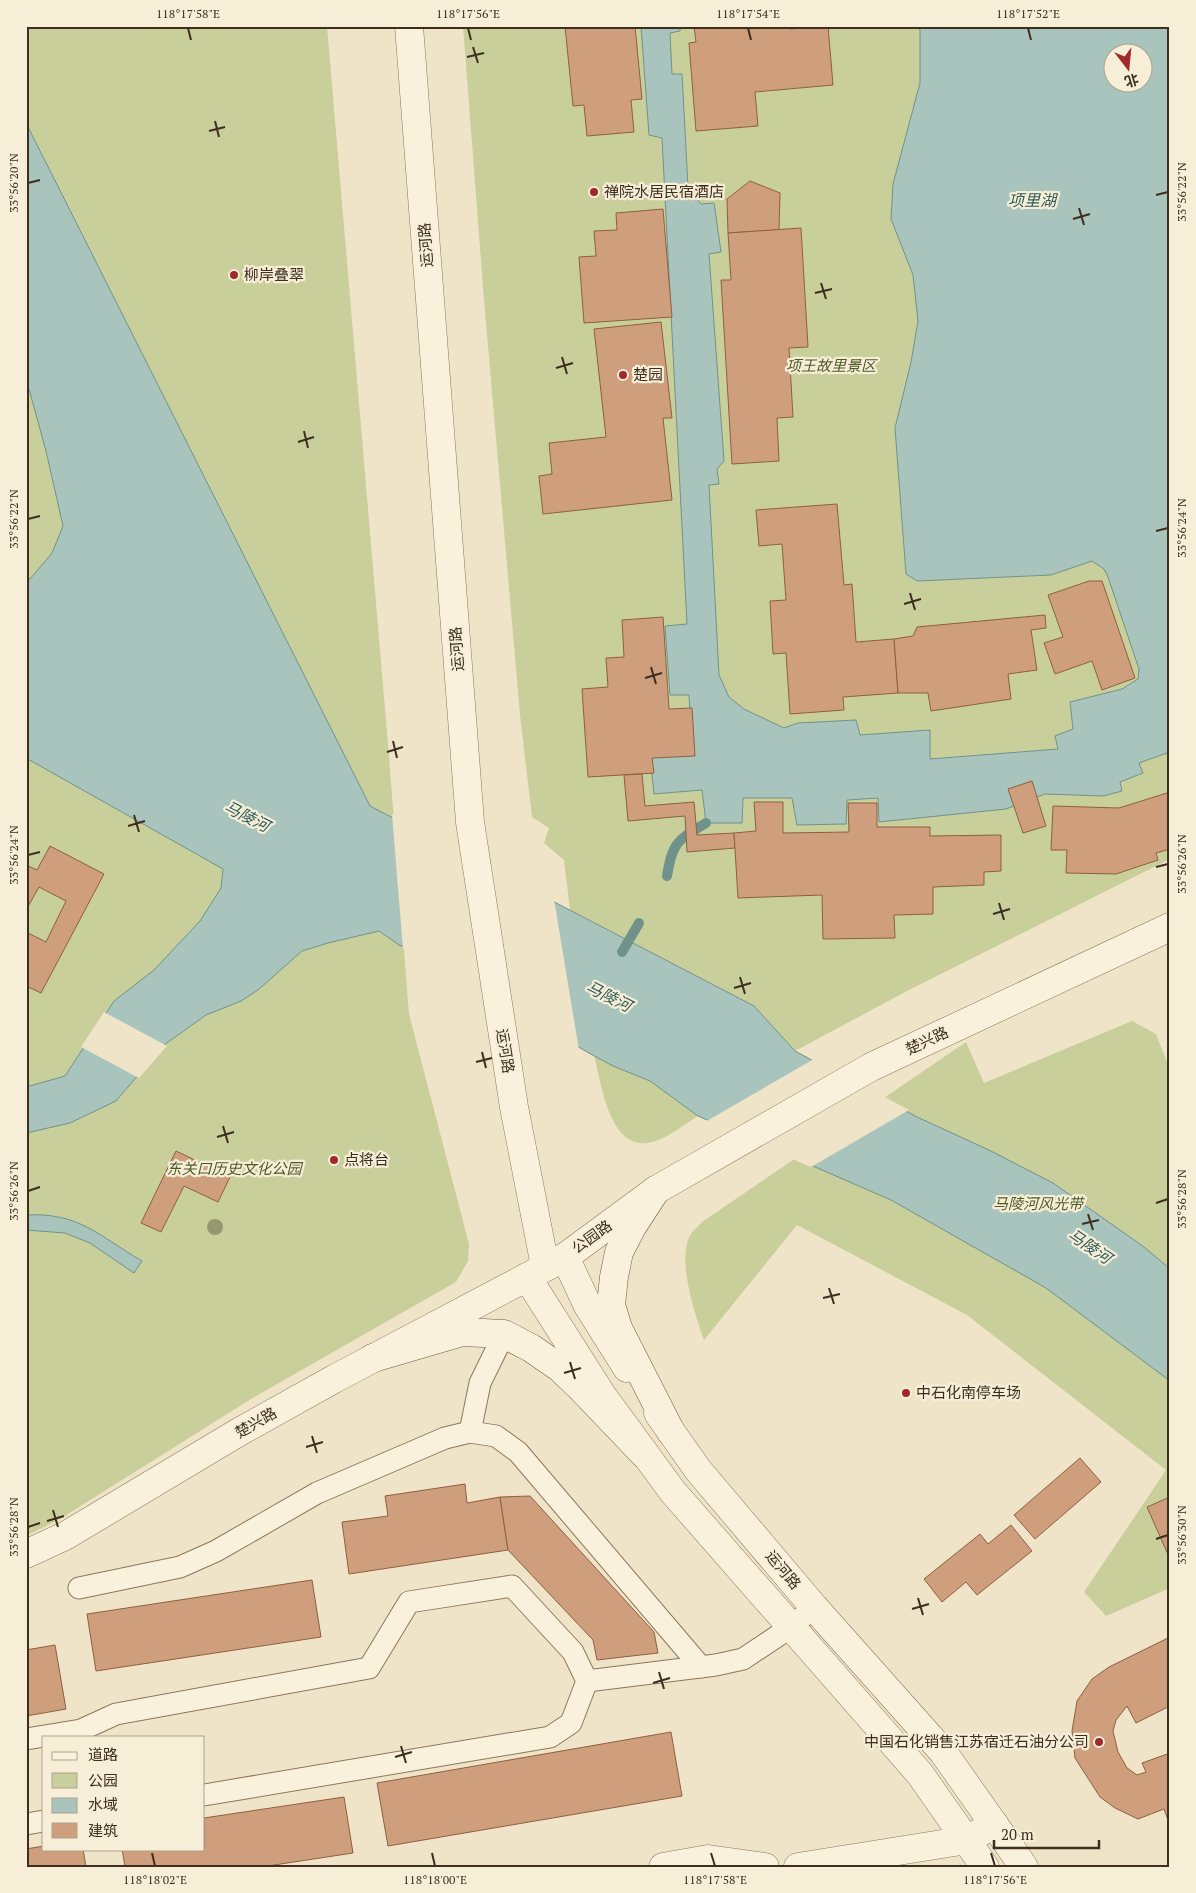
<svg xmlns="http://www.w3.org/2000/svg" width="1196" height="1893" font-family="'PT Serif','Noto Sans SC',serif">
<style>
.green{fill:#c9cf9b;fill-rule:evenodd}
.water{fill:#a9c4bc;stroke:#6f938a;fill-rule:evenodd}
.pier{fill:#f0e4c8}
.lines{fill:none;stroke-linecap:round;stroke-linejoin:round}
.stream{stroke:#6f938a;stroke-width:10}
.building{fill:#cf9f7d;stroke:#8d5f41}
.service-casing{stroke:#8d765c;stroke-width:23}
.minor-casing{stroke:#8d765c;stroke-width:29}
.tertiary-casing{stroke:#8d765c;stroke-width:29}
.secondary-casing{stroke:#6f573f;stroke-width:29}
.service{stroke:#faf1dc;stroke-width:21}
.minor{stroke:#faf1dc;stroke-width:28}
.tertiary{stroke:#faf1dc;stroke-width:28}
.secondary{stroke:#faf1dc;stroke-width:28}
.tree{fill:#96986f}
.ticks{fill:none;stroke:#3d2e20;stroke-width:2}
.poi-dot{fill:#9e2a2b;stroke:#f7eed8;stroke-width:2}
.labels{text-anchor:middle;stroke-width:4.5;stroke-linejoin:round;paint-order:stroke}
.poi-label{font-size:15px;fill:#3d2e20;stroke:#f7eed8;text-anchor:start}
.street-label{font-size:15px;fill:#3d2e20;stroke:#f7eed8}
.park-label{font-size:15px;font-style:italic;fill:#4d5a26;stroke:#f7eed8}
.water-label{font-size:16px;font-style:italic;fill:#2f5d5a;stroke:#f7eed8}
.neatline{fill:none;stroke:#3d2e20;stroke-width:2}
.ticks-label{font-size:12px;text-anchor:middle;fill:#3d2e20}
</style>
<rect width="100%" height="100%" fill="#f0e4c8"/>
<g class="green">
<path d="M26 26H327L388 744 409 1014 469 1244 468 1261 456 1282 251 1399 60 1519 26 1536Z"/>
<path d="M463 26H1170V859L909 990 795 1051 754 1006 570 910 564 860 544 843 549 828 532 817 520 715 484 300ZM1114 52H1144V82H1114Z"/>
<path d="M1132 1021 1156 1034 1170 1069V1588L1106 1616 1084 1592 1166 1470 967 1315 797 1225 704 1340C695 1315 676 1258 691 1234 694 1229 699 1226 702 1222L966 1042 984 1083Z"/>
<path d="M594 1055 613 1066 650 1081 698 1116C683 1125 665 1141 647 1143 609 1148 601 1082 594 1055Z"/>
</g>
<g class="water">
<path d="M641 26H680V31L670 33 672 74H682L688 187 701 204 714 203 721 252 709 254 724 461 717 469 719 484 709 485 719 675 729 697 744 709 784 728 798 723 856 720 860 735 930 730V759L1058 749 1055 736 1073 729 1070 702 1122 689 1138 679 1139 669 1108 577 1104 569 1092 561 1051 575 917 581 906 574 895 428 911 362 918 321 913 275 891 219 893 184 920 83V30L917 26H1170V761L1167 753 1139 763 1143 773 1120 782 1122 791 1103 796 1045 794 1006 809 879 822 878 798 847 800 846 824 797 825 792 798H743L742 823H706L702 790 654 794 650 756 692 752 689 695H670L665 626 687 624 662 138 649 135ZM1114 52H1144V82H1114Z"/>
<path d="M26 123 370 806 754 1006 795 1051 917 1117 989 1150 1053 1183 1144 1247 1170 1269V1381L1046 1288 891 1200 698 1116 650 1081 613 1066 587 1052 418 952 399 945 379 931 328 943 302 951 258 990 241 1001 206 1015 164 1045 116 1101 70 1123 26 1133V1087L65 1076 114 1001 154 970 200 921 221 888 223 869 26 758V580L30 579 52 553 63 526 46 451 29 389 26 386Z"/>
<path d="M26 1215C79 1212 99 1236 142 1261L134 1273 90 1243 65 1233 26 1230Z"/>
</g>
<g class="pier">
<path d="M392 814 554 899 579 1050 417 954 403 949Z"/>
<path d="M104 1012 167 1046 139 1078 81 1047Z"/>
<path d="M814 1059 909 1110 811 1167 705 1122Z"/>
</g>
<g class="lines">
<g class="stream">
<path d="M667 876C672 842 678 840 706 823"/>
<path d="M622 952 639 923"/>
</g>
</g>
<g class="building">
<path d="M565 26H635L642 99 631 100 634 132 587 136 584 105 573 106Z"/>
<path d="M694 26H787L790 29 828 26 833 85 755 92 758 126 696 131 689 43 696 42Z"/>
<path d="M750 181 780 193 779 230 728 233 727 199Z"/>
<path d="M663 209 672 317 584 323 579 257 596 256 594 231 617 230 616 213Z"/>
<path d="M801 228 808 347 789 348 793 417 777 418 779 461 732 464 721 280H731L728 233Z"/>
<path d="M661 322 672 418H663L672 500 543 514 539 476 552 474 549 443 606 437 594 329Z"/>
<path d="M837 504 844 585 852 584 856 642 894 639 898 693 843 697 844 710 790 714 786 653 773 654 770 601 786 600 782 544 759 546 756 510Z"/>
<path d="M1089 581H1102L1135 678 1102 690 1092 661 1055 674 1044 643 1063 637 1048 595Z"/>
<path d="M1045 615 1046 628 1031 630 1037 670 1008 674 1011 699 931 711 928 693H898L894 639 913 636 917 627Z"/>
<path d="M663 617 669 709 692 708 695 756 652 758 654 773 588 777 582 689 608 687 606 658 624 657 622 620Z"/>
<path d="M642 774 645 806 694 802 697 835 734 833 735 848 687 852 685 816 628 821 624 775Z"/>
<path d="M1032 781 1046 826 1023 833 1008 789Z"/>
<path d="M1170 792V849L1156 853 1158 860 1116 874 1066 873 1067 850H1051L1053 806 1119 808Z"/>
<path d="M754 802H783V833L849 832 848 803H877V827H930V836L1001 835V871L984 872V885L933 887V914L894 915 895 938 823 939 822 895 738 898 734 833 756 831Z"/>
<path d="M50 846 104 874 41 993 26 986V932L46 942 66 901 39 887 26 910V890L28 887 26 886V865L37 870Z"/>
<path d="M176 1151 230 1177 218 1202 184 1186 161 1232 141 1223Z"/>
<path d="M1080 1458 1101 1482 1035 1539 1014 1515Z"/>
<path d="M465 1484 467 1503 500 1497 508 1550 349 1574 342 1522 388 1516 385 1496Z"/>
<path d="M530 1496 654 1632 658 1653 597 1660 593 1640 508 1550 500 1497Z"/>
<path d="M1170 1497V1559L1147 1507Z"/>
<path d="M1011 1525 1032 1551 977 1595 966 1582 942 1602 924 1579 980 1534 988 1544Z"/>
<path d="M312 1580 321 1637 96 1671 87 1614Z"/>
<path d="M1170 1637V1706L1136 1723 1127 1706 1116 1720 1113 1731 1118 1752 1127 1768 1137 1775 1146 1772 1142 1763 1170 1753V1819L1168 1820 1164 1809 1138 1819 1115 1808 1100 1797 1075 1758 1072 1731 1077 1701 1092 1679 1109 1667Z"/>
<path d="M55 1645 66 1709 26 1716V1650Z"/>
<path d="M671 1732 682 1796 388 1846 377 1783Z"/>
<path d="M344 1797 353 1853 261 1867H125L122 1849H204V1818Z"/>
<path d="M44 1846V1849H83L86 1867H26V1849Z"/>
</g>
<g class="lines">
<defs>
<g id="service">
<path d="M470 1432 480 1383 504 1334"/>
<path d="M79 1588 180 1567 216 1551 317 1493 445 1438 470 1432 496 1436 518 1452 701 1667"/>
<path d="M587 1681 716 1665 743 1659 791 1627 814 1607"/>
<path d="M26 1739 81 1730 116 1714 369 1668 409 1602 512 1586 573 1652 587 1681 571 1723 550 1737 204 1795"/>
<path d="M26 1824 44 1821"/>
</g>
<g id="minor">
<path d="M663 1867 708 1859 765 1867"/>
<path d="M798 1867 967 1840 994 1824"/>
</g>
<g id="tertiary">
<path d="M409 26 470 822 514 1107 545 1266"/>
<path d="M565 1257 588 1306 627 1368"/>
<path d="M527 1277 602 1395 673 1492 920 1774 985 1867"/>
<path d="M658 1413 698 1470 814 1607 943 1752 1024 1867"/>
<path d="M26 1554 65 1536 239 1432 334 1379 565 1257 656 1190 871 1067 1170 927"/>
</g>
<g id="secondary">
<path d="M656 1190 632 1227 619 1252 614 1277 611 1305 618 1328 671 1432"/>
<path d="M373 1358 462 1332 504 1334 531 1348 560 1368 580 1387 644 1454"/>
</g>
</defs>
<use href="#service" class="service-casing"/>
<use href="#minor" class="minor-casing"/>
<use href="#tertiary" class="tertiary-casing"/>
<use href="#secondary" class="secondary-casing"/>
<use href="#service" class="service"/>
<use href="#minor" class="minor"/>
<use href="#tertiary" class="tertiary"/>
<use href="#secondary" class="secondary"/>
</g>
<circle class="tree" cx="215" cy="1227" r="8"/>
<path class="ticks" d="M188 28 191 40M468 28 471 40M748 28 751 40M1028 28 1031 40M473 47 478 63M467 57 484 53M215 121 219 137M209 131 225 127M28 183 40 180M1156 195 1168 192M1079 208 1084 225M1073 219 1090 214M821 283 826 299M815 293 832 289M562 357 567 374M556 368 573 363M304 431 308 448M298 442 314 437M28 519 40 516M1156 531 1168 528M910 593 915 610M904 604 921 599M651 667 656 684M645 678 662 673M393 741 397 758M387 752 403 747M134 815 139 832M128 826 145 821M28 855 40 852M1156 867 1168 864M999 903 1004 920M993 914 1010 909M740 977 745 994M734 988 751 983M482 1052 486 1068M476 1062 492 1058M223 1126 228 1143M217 1137 234 1132M28 1191 40 1187M1156 1203 1168 1199M1088 1214 1093 1230M1082 1224 1099 1220M829 1288 834 1304M823 1298 840 1294M570 1362 575 1379M564 1373 581 1368M312 1436 317 1453M306 1447 323 1442M53 1510 58 1527M47 1521 64 1516M28 1527 40 1523M1156 1539 1168 1535M918 1598 923 1615M912 1609 929 1604M659 1672 664 1689M653 1683 670 1678M401 1746 406 1763M395 1757 412 1752M152 1853 155 1866M432 1853 435 1866M711 1853 715 1866M991 1853 995 1866"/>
<g class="poi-dot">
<circle cx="594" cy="192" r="5"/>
<circle cx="234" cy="275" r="5"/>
<circle cx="623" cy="375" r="5"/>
<circle cx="334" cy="1160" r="5"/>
<circle cx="906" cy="1393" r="5"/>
<circle cx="1099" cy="1742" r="5"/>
</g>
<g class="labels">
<g class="poi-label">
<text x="604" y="197">禅院水居民宿酒店</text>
<text x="244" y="280">柳岸叠翠</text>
<text x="633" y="380">楚园</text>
<text x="344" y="1165">点将台</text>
<text x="916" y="1398">中石化南停车场</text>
<text x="1089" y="1747" text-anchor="end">中国石化销售江苏宿迁石油分公司</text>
</g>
<g class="street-label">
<text transform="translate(426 245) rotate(-94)" y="5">运河路</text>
<text transform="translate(457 649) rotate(-94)" y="5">运河路</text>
<text transform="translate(927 1041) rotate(-25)" y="5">楚兴路</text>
<text transform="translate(505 1051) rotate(81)" y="5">运河路</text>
<text transform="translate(592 1237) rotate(-36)" y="5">公园路</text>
<text transform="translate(256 1423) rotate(-30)" y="5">楚兴路</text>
<text transform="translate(783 1570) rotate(50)" y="5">运河路</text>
</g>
<g class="park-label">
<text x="831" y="371">项王故里景区</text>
<text x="234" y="1174">东关口历史文化公园</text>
<text x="1038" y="1209">马陵河风光带</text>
</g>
<g class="water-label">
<text x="1032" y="206">项里湖</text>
<text transform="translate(247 816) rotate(27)" y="6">马陵河</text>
<text transform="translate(609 996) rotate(26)" y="6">马陵河</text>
<text transform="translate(1090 1246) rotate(34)" y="6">马陵河</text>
</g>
</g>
<rect width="1196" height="1893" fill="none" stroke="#f7eed8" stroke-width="55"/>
<rect x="42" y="1736" width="162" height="115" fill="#f7eed8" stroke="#ada18e"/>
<rect x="52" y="1752" width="25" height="8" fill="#faf1dc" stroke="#ada18e"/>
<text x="88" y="1760" font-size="15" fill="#3d2e20">道路</text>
<rect x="52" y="1773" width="25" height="15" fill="#c9cf9b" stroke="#ada18e"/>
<text x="88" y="1786" font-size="15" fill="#3d2e20">公园</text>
<rect x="52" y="1798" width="25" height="15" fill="#a9c4bc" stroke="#ada18e"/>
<text x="88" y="1810" font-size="15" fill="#3d2e20">水域</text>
<rect x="52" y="1823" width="25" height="15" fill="#cf9f7d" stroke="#ada18e"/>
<text x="88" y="1836" font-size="15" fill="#3d2e20">建筑</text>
<g transform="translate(1128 68) rotate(164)"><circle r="24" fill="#f7eed8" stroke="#ada18e"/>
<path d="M0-4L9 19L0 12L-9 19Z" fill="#9e2a2b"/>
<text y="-8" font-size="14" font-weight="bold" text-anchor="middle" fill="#3d2e20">北</text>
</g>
<path d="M994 1840v8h105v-8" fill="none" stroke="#3d2e20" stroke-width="2.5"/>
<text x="1001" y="1840" font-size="15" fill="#3d2e20" stroke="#f7eed8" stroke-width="4" paint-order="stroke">20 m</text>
<rect x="28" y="28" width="1140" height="1838" class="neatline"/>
<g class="ticks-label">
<text x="188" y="18">118°17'58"E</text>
<text x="468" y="18">118°17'56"E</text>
<text x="748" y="18">118°17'54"E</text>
<text x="1028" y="18">118°17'52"E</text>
<text transform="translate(14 183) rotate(-90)" y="4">33°56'20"N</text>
<text transform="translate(1182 192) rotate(-90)" y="4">33°56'22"N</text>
<text transform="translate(14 519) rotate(-90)" y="4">33°56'22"N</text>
<text transform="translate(1182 528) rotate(-90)" y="4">33°56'24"N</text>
<text transform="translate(14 855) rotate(-90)" y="4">33°56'24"N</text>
<text transform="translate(1182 864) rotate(-90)" y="4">33°56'26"N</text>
<text transform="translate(14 1191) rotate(-90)" y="4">33°56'26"N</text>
<text transform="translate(1182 1199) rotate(-90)" y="4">33°56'28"N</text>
<text transform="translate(14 1527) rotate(-90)" y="4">33°56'28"N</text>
<text transform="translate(1182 1535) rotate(-90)" y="4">33°56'30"N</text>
<text x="155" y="1884">118°18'02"E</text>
<text x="435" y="1884">118°18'00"E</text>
<text x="715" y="1884">118°17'58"E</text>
<text x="995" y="1884">118°17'56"E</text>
</g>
</svg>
